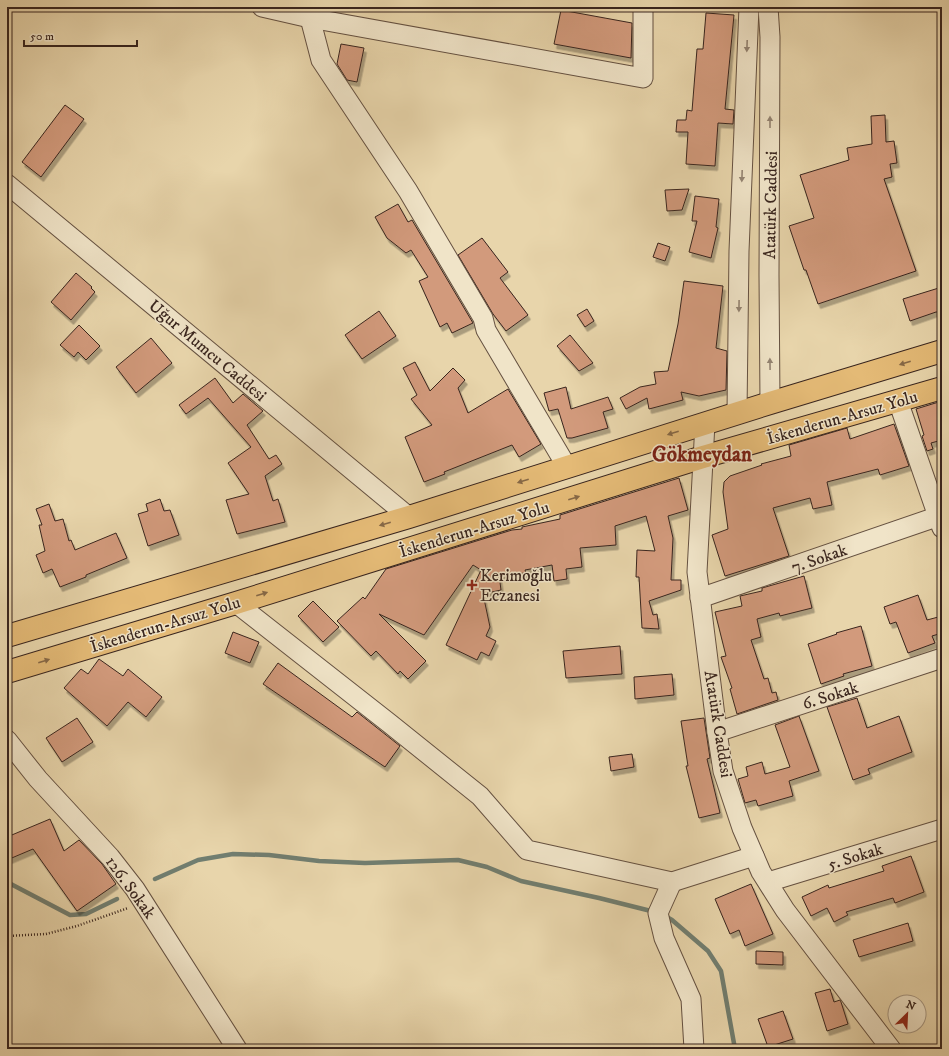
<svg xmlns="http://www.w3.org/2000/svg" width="949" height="1056" font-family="'IM FELL DW Pica',serif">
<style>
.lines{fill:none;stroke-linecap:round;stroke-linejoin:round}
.stream{stroke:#717e70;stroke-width:4.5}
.building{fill:#d29a7b;stroke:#39251e;filter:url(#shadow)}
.minor-casing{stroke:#655141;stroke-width:21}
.major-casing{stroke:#39251e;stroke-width:24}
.path{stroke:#39251e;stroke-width:2.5;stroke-dasharray:1 2;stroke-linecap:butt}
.minor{stroke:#f0e4c8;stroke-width:19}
.major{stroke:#e4ba76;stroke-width:22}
.oneway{fill:#948473}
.oneway2{fill:#866846}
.poi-dot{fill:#8f2418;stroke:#f0e4c8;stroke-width:1.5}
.labels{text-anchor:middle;stroke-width:3;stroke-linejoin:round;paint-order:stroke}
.street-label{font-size:17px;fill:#39251e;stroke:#f0e4c8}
.poi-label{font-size:17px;fill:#39251e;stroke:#f0e4c8;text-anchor:start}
.district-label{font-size:21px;font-weight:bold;fill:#7a1f14;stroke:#f0e4c8}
</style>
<defs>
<filter id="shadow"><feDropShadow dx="2.5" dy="4.5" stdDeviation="0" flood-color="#0004"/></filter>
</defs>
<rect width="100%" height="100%" fill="#e8d5ab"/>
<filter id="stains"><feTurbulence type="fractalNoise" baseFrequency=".005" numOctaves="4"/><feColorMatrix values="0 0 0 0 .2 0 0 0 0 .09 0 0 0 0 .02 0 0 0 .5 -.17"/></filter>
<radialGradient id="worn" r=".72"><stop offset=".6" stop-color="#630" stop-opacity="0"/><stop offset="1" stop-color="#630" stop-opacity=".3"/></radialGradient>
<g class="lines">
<g class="stream">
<path d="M155 879 198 860 233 854 269 855 319 861 365 863 458 860 487 867 521 881 599 898 655 912"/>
<path d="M7 882 70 915 86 914 117 899"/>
<path d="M665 916 672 920 708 951 721 971 735 1049"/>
</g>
</g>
<g class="building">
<path d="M561 10 632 23 631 58 554 44Z"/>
<path d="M706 13 734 15 725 109 734 110 733 124 718 123 715 166 686 164 688 132H676L677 120H686L687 110 692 111 697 49H703Z"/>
<path d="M341 44 364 48 357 82 347 80 337 64Z"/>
<path d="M65 105 84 119 41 177 22 162Z"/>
<path d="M885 115 886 142 894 141 897 163 890 164 892 177 884 179 916 271 818 304 806 270H804L789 226 814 218 800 175 849 160 847 148 872 144 871 116Z"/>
<path d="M689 189 682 210 667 211 665 190Z"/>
<path d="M695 196 719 199 716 227 718 228 711 258 689 252 697 221H692Z"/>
<path d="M398 204 408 222 412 220 473 323 452 333 447 323 440 327 419 281 428 277 411 250 406 253 387 238 375 217Z"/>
<path d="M482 238 508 272 500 278 528 315 506 331 493 314 458 255Z"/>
<path d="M658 243 670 247 665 261 653 257Z"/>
<path d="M76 273 92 287 91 288 95 292 71 320 51 302Z"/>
<path d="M684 281 723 286 716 348 727 351 726 390 699 396 681 392 683 400 649 409 647 398 626 409 620 398 640 387 656 384 654 372 668 371 678 324Z"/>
<path d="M942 287V312H936L910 321 903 299Z"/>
<path d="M587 309 594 321 585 327 577 315Z"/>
<path d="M379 311 396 336 362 359 345 335Z"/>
<path d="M79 325 100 346 86 360 78 352 74 357 60 345Z"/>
<path d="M570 335 593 363 579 371 557 346Z"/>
<path d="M151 338 172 363 136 393 116 367Z"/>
<path d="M415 362 430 391 453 368 465 380 458 388 468 413 508 389 541 444 519 457 512 445 444 472 445 474 424 482 405 437 432 425 411 399 417 395 403 368Z"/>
<path d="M215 378 233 403 243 394 263 411 247 425 269 459 276 455 282 464 265 476 273 501 278 499 285 522 237 534 226 500 249 494 228 463 251 447 208 398 186 414 179 405Z"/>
<path d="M566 387 571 409 608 397 613 409 603 412 608 428 572 438H567L558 409 549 411 544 393Z"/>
<path d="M942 401V440L931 443 933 449 927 451 922 436 924 435 916 409Z"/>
<path d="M894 424 909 466 880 475 878 469 827 482 832 505 813 509 810 498 773 508 789 556 725 576 712 535 728 529 723 492 724 482 730 476 762 465 761 464 791 456 789 445 847 428 850 439Z"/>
<path d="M679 478 688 510 668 516 673 538 671 580H681V590L649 601 653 615 657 614 659 629 642 628 639 577H636L637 550 655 551 646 516 615 526 616 545 580 548 582 567 566 569 567 579 554 581 552 565 525 570 526 573 499 575 501 590 483 594 490 627 486 636 496 641 489 656 481 652 477 660 446 645 481 570 473 565 424 635 379 614 426 661 408 679 400 671 398 674 376 651 371 656 337 621 363 597 365 599 386 569 512 530 522 529V527L560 519V515Z"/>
<path d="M160 499 164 511 170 510 179 535 148 546 138 514 148 511 146 504Z"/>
<path d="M49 504 55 521 63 519 69 541 71 540 75 550 116 533 127 558 86 575V577L60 587 52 569 43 573 36 555 45 551 39 525H42L36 509Z"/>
<path d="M804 576 812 608 780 616 779 613 757 619 761 637 751 640 764 679 768 678 772 693 776 692 778 700 737 714 730 689 732 688 721 657 726 656 715 612 742 606 740 596 762 591V588Z"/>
<path d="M918 595 927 620 942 616V633L932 636 935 643 908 653 896 622 890 624 884 607Z"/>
<path d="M313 601 339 627 323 642 298 616Z"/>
<path d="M861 626 872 666 843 674 844 676 821 684 808 644 837 634 836 633Z"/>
<path d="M233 632 259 642 250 663 225 653Z"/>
<path d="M620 646 622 674 566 678 563 651Z"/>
<path d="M99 659 123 676 128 669 162 697 146 717 128 702 107 726 64 688 81 669 88 674Z"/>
<path d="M278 663 352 717 357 712 400 746 385 767 263 684Z"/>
<path d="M672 674 674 695 635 699 634 677Z"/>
<path d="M857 698 867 728 899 716 912 752 868 769 870 774 853 780 827 707Z"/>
<path d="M799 716 819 771 789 781 793 796 758 806 756 800 745 803 738 779 748 776 746 767 762 762 765 774 790 767 775 725Z"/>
<path d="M77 718 93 742 62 762 46 738Z"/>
<path d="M704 718 710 758 707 759 720 813 699 818 686 766H688L681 721Z"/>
<path d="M632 754 634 767 611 771 609 757Z"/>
<path d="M50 819 64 851 79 840 102 864 116 884 77 911 33 849 7 860V837Z"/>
<path d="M911 856 924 892 895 903 893 898 846 912 848 915 834 922 827 908 811 916 802 897 828 885 829 888 884 871 882 866Z"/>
<path d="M751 884 773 934 745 946 739 930 730 934 715 899Z"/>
<path d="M908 923 913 941 859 957 853 940Z"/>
<path d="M756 951 783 952V965L756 964Z"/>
<path d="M830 989 834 1002 840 1000 841 1002 848 1024 827 1031 815 993Z"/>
<path d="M783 1011 793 1039 768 1047 758 1019Z"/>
</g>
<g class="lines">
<defs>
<g id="minor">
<path d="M262 7 310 18 643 78V7"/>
<path d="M311 7 310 18 321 60 408 191 483 318 486 330 567 467"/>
<path d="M768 7 770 37 769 275 770 403"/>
<path d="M7 184 409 517"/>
<path d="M898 401 942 528"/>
<path d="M737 413 739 251 749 7"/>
<path d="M705 423 697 572 717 732 723 771 742 828 761 872 785 910 891 1049"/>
<path d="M700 598 942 515"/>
<path d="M236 603 389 723 480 796 527 850 672 882 754 856"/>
<path d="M717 732 942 658"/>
<path d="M7 740 38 779 110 857 135 889 237 1049"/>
<path d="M672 882 658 913 664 938 691 999 694 1049"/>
<path d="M768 882 942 829"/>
</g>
<g id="major">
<path d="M7 636 409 517 770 403 942 351"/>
<path d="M7 672 236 603 703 457 942 388"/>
</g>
</defs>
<use href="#minor" class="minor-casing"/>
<use href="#major" class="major-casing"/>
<path class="path" d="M7 936 46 934 77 926 128 908"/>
<use href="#minor" class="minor"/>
<use href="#major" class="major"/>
</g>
<defs><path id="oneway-solid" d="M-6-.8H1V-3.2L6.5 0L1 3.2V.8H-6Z"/></defs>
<g class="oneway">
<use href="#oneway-solid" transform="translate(747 46) rotate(92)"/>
<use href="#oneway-solid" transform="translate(770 122) rotate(-90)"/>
<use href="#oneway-solid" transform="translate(742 176) rotate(92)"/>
<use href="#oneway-solid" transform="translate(739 306) rotate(91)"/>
<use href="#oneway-solid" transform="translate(770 364) rotate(-91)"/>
</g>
<g class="oneway2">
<use href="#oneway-solid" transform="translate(905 363) rotate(163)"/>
<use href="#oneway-solid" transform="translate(673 433) rotate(163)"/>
<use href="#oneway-solid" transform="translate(523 481) rotate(163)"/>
<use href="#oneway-solid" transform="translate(574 498) rotate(-17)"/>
<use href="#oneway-solid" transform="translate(385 524) rotate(164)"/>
<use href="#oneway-solid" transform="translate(262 594) rotate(-17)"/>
<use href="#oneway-solid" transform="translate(44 661) rotate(-17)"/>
</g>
<path class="poi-dot" d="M470 579h4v4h4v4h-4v4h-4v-4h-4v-4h4z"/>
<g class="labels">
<g class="street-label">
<text transform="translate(770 205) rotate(-89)" y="6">Atatürk Caddesi</text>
<text transform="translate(208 350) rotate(40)" y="6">Uğur Mumcu Caddesi</text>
<text transform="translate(842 417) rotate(-16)" y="6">İskenderun-Arsuz Yolu</text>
<text transform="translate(474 529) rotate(-17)" y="6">İskenderun-Arsuz Yolu</text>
<text transform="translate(819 558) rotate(-19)" y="6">7. Sokak</text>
<text transform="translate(165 624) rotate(-17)" y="6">İskenderun-Arsuz Yolu</text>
<text transform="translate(830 695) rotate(-18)" y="6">6. Sokak</text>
<text transform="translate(719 724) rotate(81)" y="6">Atatürk Caddesi</text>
<text transform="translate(855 856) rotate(-17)" y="6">5. Sokak</text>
<text transform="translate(131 887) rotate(54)" y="6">126. Sokak</text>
</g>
<g class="poi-label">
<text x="480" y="581">Kerimoğlu<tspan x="480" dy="20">Eczanesi</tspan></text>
</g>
<g class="district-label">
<text x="702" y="461">Gökmeydan</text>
</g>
</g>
<rect width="949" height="1056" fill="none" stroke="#e8d5ab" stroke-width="24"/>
<rect x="8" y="8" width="933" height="1040" fill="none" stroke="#39251e" stroke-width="2"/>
<rect x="12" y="12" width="925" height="1032" fill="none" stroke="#39251e"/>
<g transform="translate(907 1014) rotate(24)"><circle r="19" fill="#f0e4c8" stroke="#a79884"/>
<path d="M0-3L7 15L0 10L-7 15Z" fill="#8f2418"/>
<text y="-6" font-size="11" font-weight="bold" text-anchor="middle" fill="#39251e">N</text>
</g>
<path d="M24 40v6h113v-6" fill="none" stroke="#39251e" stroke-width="2"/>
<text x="30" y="40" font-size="12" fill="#39251e" stroke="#f0e4c8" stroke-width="3" paint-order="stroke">50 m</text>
<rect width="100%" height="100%" filter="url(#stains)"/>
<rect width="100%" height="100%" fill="url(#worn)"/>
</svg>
